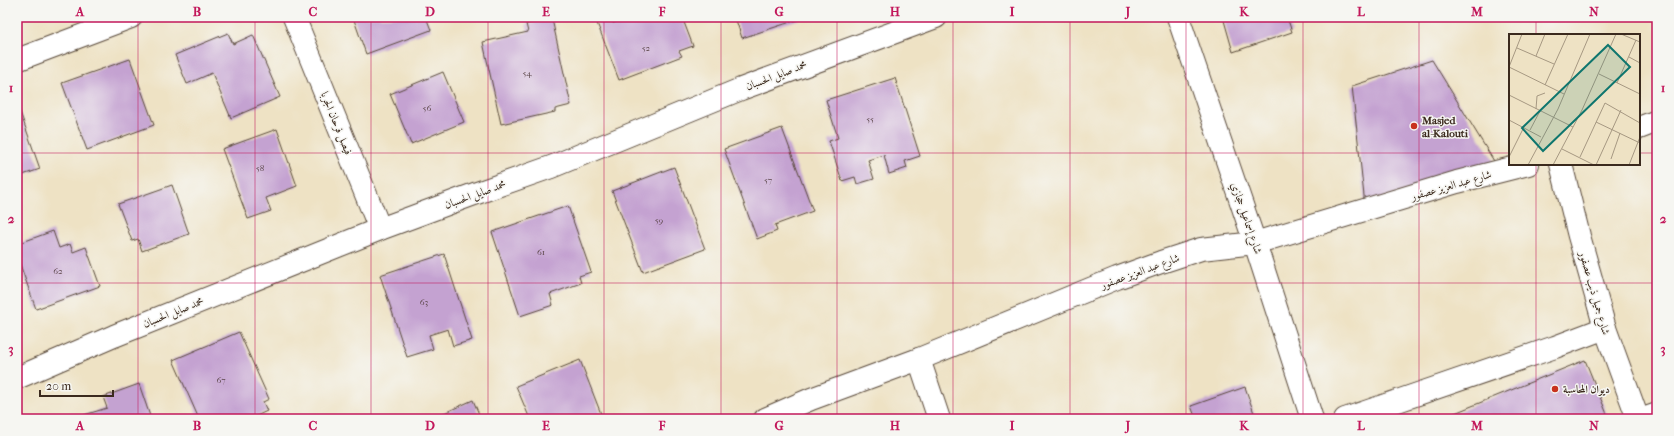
<svg xmlns="http://www.w3.org/2000/svg" width="1674" height="436" font-family="'IM FELL French Canon',Amiri,serif">
<style>
.building{fill:#c4a2d1}
.lines{fill:none;stroke-linecap:round;stroke-linejoin:round}
.minor-casing{stroke:#564637;stroke-width:24}
.tertiary-casing{stroke:#564637;stroke-width:24}
.minor{stroke:#fff;stroke-width:22}
.tertiary{stroke:#fff;stroke-width:22}
.grid{fill:none;stroke:#c2185b;stroke-width:1;stroke-opacity:0.55}
.poi-dot{fill:#c8321e;stroke:#f6f6f2;stroke-width:1.5}
.labels{text-anchor:middle;stroke-width:3;stroke-linejoin:round;paint-order:stroke}
.number-label{font-size:9px;fill:#5d484b}
.street-label{font-size:11px;fill:#3b2a1e;stroke:#f6f6f2}
.poi-label{font-size:11px;font-weight:bold;fill:#3b2a1e;stroke:#f6f6f2;text-anchor:start}
.inset-road{fill:none;stroke:#a69882;stroke-width:1}
.view{fill:#0f766e;fill-opacity:0.15;stroke:#0f766e;stroke-width:2}
.inset-edge{fill:none;stroke:#3b2a1e;stroke-width:2}
.neatline{fill:none;stroke:#c2185b;stroke-width:1.5}
.grid-label{font-size:13px;text-anchor:middle;font-weight:bold;fill:#c2185b}
</style>
<rect width="100%" height="100%" fill="#f6f6f2"/>
<filter id="ink" filterUnits="userSpaceOnUse"><feTurbulence type="fractalNoise" baseFrequency=".025" numOctaves="2"/><feDisplacementMap in="SourceGraphic" scale="8" xChannelSelector="R" yChannelSelector="G"/><feConvolveMatrix kernelMatrix="1 2 1 2 8 2 1 2 1" color-interpolation-filters="sRGB"/></filter>
<filter id="wash" filterUnits="userSpaceOnUse"><feTurbulence type="fractalNoise" baseFrequency=".012" numOctaves="4" result="noise"/><feDisplacementMap in="SourceGraphic" scale="16" xChannelSelector="R" yChannelSelector="G"/><feGaussianBlur stdDeviation="0.9" result="paint"/><feColorMatrix in="noise" values="0 0 0 0 0 0 0 0 0 0 0 0 0 0 0 0 0 1.4 0 .05"/><feComposite in="paint" operator="in"/></filter>
<g filter="url(#wash)">
<rect width="100%" height="100%" fill="#eee2c4"/>
<g id="blocks">
<g class="building">
<path d="M353 17H426L431 30 366 54Z"/>
<path d="M611 17 613 23 628 17H682L693 46 679 51 682 56 619 80 597 23Z"/>
<path d="M735 17H806L742 38Z"/>
<path d="M1223 17H1287L1292 32 1233 52Z"/>
<path d="M552 19 571 105 555 109V112L501 124 483 42 528 32 526 24Z"/>
<path d="M228 33 233 44 253 35 280 97 231 118 212 73 187 84 175 55Z"/>
<path d="M130 59 154 125 87 150 62 83Z"/>
<path d="M1432 60 1497 166 1365 205 1352 86Z"/>
<path d="M443 72 464 122 411 144 390 94Z"/>
<path d="M895 78 920 156 905 161 907 168 889 174 884 155 868 160 874 179 857 184 855 177 842 181 829 141 838 138 826 100Z"/>
<path d="M18 106 40 169 17 177V107Z"/>
<path d="M782 128 813 211 775 225 777 231 757 239 724 149Z"/>
<path d="M277 129 297 186 266 198 271 211 248 219 222 149Z"/>
<path d="M674 167 705 249 643 272 612 191Z"/>
<path d="M172 185 189 234 142 251 138 239 132 241 118 204Z"/>
<path d="M568 206 591 272 579 276 581 283 550 294 553 305 520 316 492 232Z"/>
<path d="M53 231 59 248 70 244 73 252 86 247 100 286 36 309 17 256V244Z"/>
<path d="M444 254 472 340 453 346 448 329 429 335 433 349 407 357 380 275Z"/>
<path d="M239 332 269 399 263 402 267 411 250 419H199L173 360Z"/>
<path d="M580 360 603 419H530L516 386Z"/>
<path d="M1585 360 1609 419H1440Z"/>
<path d="M139 384 151 419H86L84 415 107 408 103 397Z"/>
<path d="M1245 387 1256 419H1196L1191 406Z"/>
<path d="M473 400 481 419H431Z"/>
</g>
</g>
</g>
<g filter="url(#ink)">
<use href="#blocks" fill-opacity="0" stroke="#564637" stroke-width="1"/>
<g class="lines">
<defs>
<g id="minor">
<path d="M294 17 380 229"/>
<path d="M1178 17 1255 243 1312 419"/>
<path d="M17 60 131 17"/>
<path d="M1639 128 1657 121"/>
<path d="M1561 164 1579 236 1605 328 1638 419"/>
<path d="M919 359 939 419"/>
<path d="M765 419 811 399 919 359 1117 278 1161 262 1201 249 1255 243 1457 182 1528 164"/>
<path d="M1345 419 1555 347 1605 328"/>
<path d="M1643 419 1657 414"/>
</g>
<path id="tertiary" d="M17 378 114 336 380 229 477 193 551 167 741 89 936 17"/>
</defs>
<use href="#minor" class="minor-casing"/>
<use href="#tertiary" class="tertiary-casing"/>
<use href="#minor" class="minor"/>
<use href="#tertiary" class="tertiary"/>
</g>
</g>
<path class="grid" d="M138 17V419M255 17V419M371 17V419M488 17V419M604 17V419M721 17V419M837 17V419M953 17V419M1070 17V419M1186 17V419M1303 17V419M1419 17V419M1536 17V35M17 153H1510M1639 153H1657M1536 164V419M17 283H1657"/>
<g class="poi-dot">
<circle cx="1414" cy="126" r="4"/>
<circle cx="1555" cy="389" r="4"/>
</g>
<g class="labels">
<g class="number-label">
<text x="646" y="51">52</text>
<text x="527" y="76">54</text>
<text x="427" y="111">56</text>
<text x="870" y="122">55</text>
<text x="260" y="171">58</text>
<text x="768" y="183">57</text>
<text x="659" y="223">59</text>
<text x="541" y="255">61</text>
<text x="58" y="274">62</text>
<text x="424" y="305">63</text>
<text x="221" y="383">67</text>
</g>
<g class="street-label">
<text transform="translate(776 75) rotate(-21)" y="4">محمد صايل الحسبان</text>
<text transform="translate(337 123) rotate(68)" y="4">فيصل فرحان الجربا</text>
<text transform="translate(1451 185) rotate(-16)" y="4">شارع عبد العزيز عصفور</text>
<text transform="translate(475 194) rotate(-20)" y="4">محمد صايل الحسبان</text>
<text transform="translate(1247 218) rotate(71)" y="4">شارع إسماعيل حجازي</text>
<text transform="translate(1140 271) rotate(-20)" y="4">شارع عبد العزيز عصفور</text>
<text transform="translate(1595 293) rotate(74)" y="4">شارع جميل ذيب عصفور</text>
<text transform="translate(173 312) rotate(-22)" y="4">محمد صايل الحسبان</text>
</g>
<g class="poi-label">
<text x="1422" y="124">Masjed<tspan x="1422" dy="13">al-Kalouti</tspan></text>
<text x="1563" y="393">ديوان المحاسبة</text>
</g>
</g>
<g transform="translate(1509 34)">
<rect width="131" height="131" fill="#eee2c4"/>
<path class="inset-road" d="M112 0 131 8M8 14 45 30M27 22 36 0M120 23 131 29M0 33 55 60M0 33 13 0M90 40 131 60M108 49 127 6M36 51 59 0M0 61 64 93M27 75 28 62 36 59M0 86 32 103M87 88 131 109M21 96 31 77M53 115 85 131M0 123 15 93M71 123 96 69 131 89M102 125 111 99M19 131 49 75 81 0M44 131 73 76 107 0M87 131 112 76M120 131 131 103"/>
<path class="view" d="M99 11 121 33 34 117 13 94Z"/>
<rect width="131" height="131" class="inset-edge"/>
</g>
<rect width="1674" height="436" fill="none" stroke="#f6f6f2" stroke-width="44"/>
<path d="M40 390v6h73v-6" fill="none" stroke="#3b2a1e" stroke-width="2"/>
<text x="46" y="390" font-size="12" fill="#3b2a1e" stroke="#f6f6f2" stroke-width="3" paint-order="stroke">20 m</text>
<rect x="22" y="22" width="1630" height="392" class="neatline"/>
<g class="grid-label">
<text x="80" y="16">A</text>
<text x="197" y="16">B</text>
<text x="313" y="16">C</text>
<text x="430" y="16">D</text>
<text x="546" y="16">E</text>
<text x="662" y="16">F</text>
<text x="779" y="16">G</text>
<text x="895" y="16">H</text>
<text x="1012" y="16">I</text>
<text x="1128" y="16">J</text>
<text x="1244" y="16">K</text>
<text x="1361" y="16">L</text>
<text x="1477" y="16">M</text>
<text x="1594" y="16">N</text>
<text x="11" y="92">1</text>
<text x="1663" y="92">1</text>
<text x="11" y="223">2</text>
<text x="1663" y="223">2</text>
<text x="11" y="353">3</text>
<text x="1663" y="353">3</text>
<text x="80" y="430">A</text>
<text x="197" y="430">B</text>
<text x="313" y="430">C</text>
<text x="430" y="430">D</text>
<text x="546" y="430">E</text>
<text x="662" y="430">F</text>
<text x="779" y="430">G</text>
<text x="895" y="430">H</text>
<text x="1012" y="430">I</text>
<text x="1128" y="430">J</text>
<text x="1244" y="430">K</text>
<text x="1361" y="430">L</text>
<text x="1477" y="430">M</text>
<text x="1594" y="430">N</text>
</g>
</svg>
